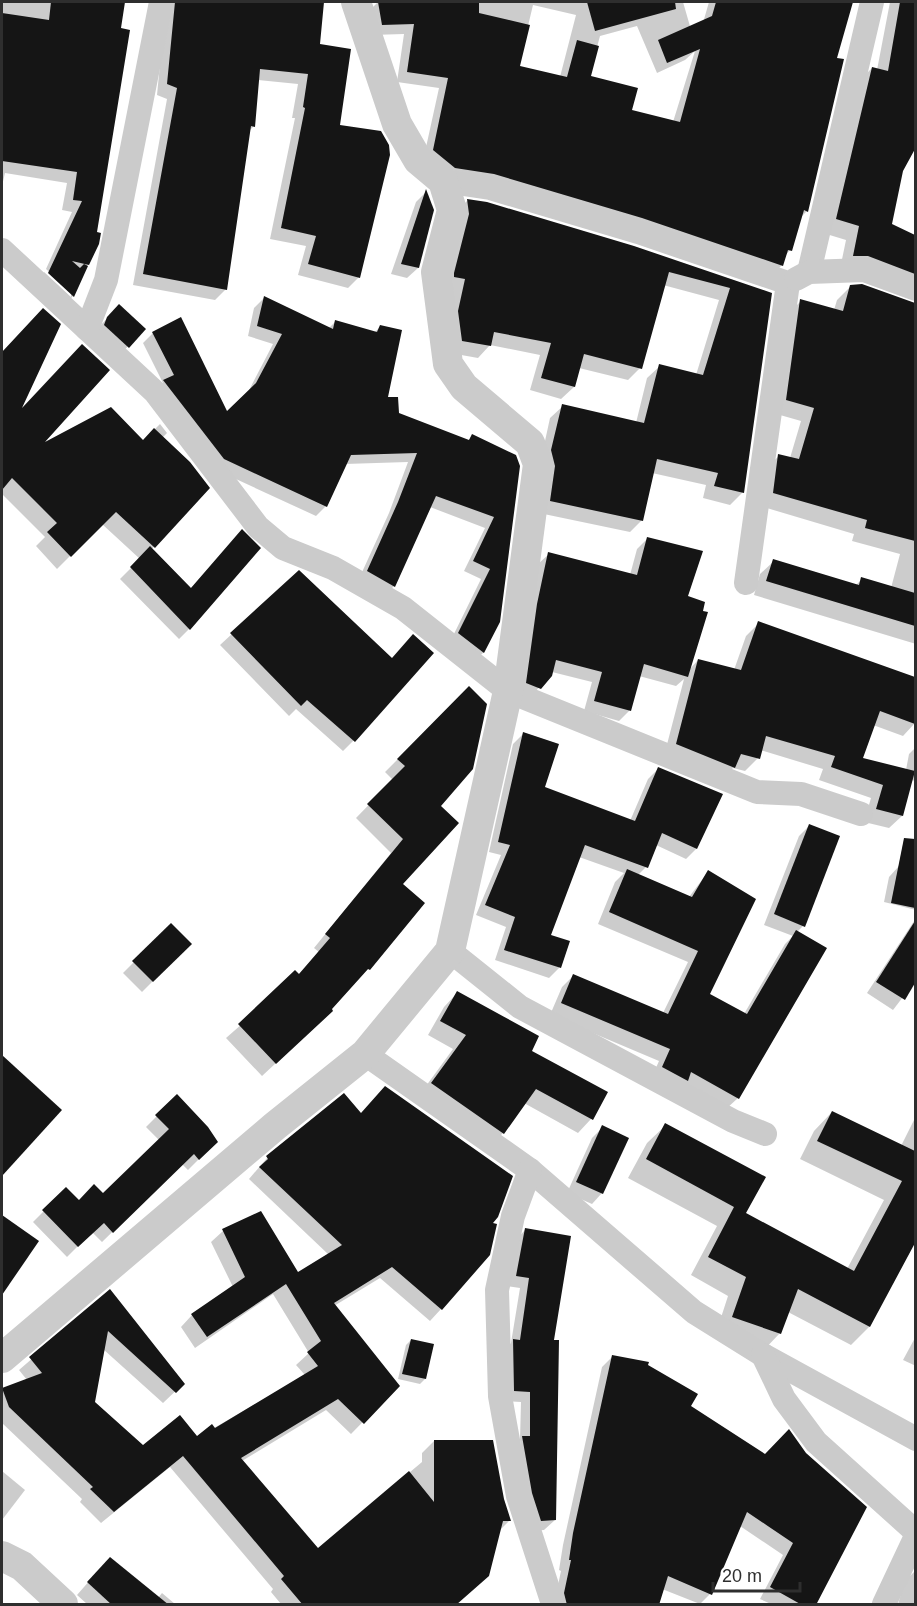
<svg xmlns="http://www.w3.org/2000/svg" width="917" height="1606" font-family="Arial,sans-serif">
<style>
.shadow{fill:#0003;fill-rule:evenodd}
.building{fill:#151515}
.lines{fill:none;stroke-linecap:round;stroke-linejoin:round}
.minor{stroke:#cbcbcb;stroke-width:24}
.tertiary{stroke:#cbcbcb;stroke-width:30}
</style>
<rect width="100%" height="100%" fill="#fff"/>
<g class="shadow">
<path d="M2 2H123L88 264 73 296 62 307 38 285 44 272 71 297V292L46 269 72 212 62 210 67 183 5 173 2 186Z"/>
<path d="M166 2H322L318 46 338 127 359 277 348 288 298 275 306 246 270 239 295 118H292L298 84 258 80 254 126 249 131 226 289 215 300 133 285 167 99 157 95Z"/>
<path d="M378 2H683L696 47 709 2H852L835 59 807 211 800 218 790 250 785 256 782 265 771 276 423 161 439 88 397 82 404 34 372 35 368 12ZM533 5 576 15 560 77 518 68ZM637 26 657 73 685 60 695 51 673 122 630 111 589 77 600 36Z"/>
<path d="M890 2H916V146L902 170 891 225 916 236V644L754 595 760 574 774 561 856 585 862 579 891 588 900 554 852 541 854 534 760 506 765 469 779 456 790 458 801 421 773 413 787 315 801 301 834 310 837 300 851 286 915 303 914 294 840 269 846 240 823 233 858 82 872 68 877 70Z"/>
<path d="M426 192 418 268 407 278 391 274 416 202Z"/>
<path d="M467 201 487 203 771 294 743 492 730 505 703 498 706 485 652 473 642 520 630 532 539 513 540 464 550 418 563 406 636 423 647 378 660 366 696 375 719 300 663 285 640 368 628 380 579 368 574 387 561 399 530 390 540 355 490 345 478 358 450 353 442 289 455 213Z"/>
<path d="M264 298 328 329 336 321 374 333 380 327 386 399 397 414 468 441 472 436 515 456 498 621 483 653 473 662 449 644 481 579 464 571 485 528 430 507 394 586 384 596 358 581 389 513 408 462 345 464 326 506 316 516 214 469 154 391 163 383 143 343 153 333 227 414 247 394 273 344 248 336 254 308Z"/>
<path d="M119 306 144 329 117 358 97 329Z"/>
<path d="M30 323 18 412 39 446 142 442 160 424 167 433 162 438 208 488 151 550 190 589 242 531 189 629 179 639 120 579 140 559 102 524 57 569 36 546 45 537 2 494V483L13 471 2 461V353Z"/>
<path d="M647 539 686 597 689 670 698 660 734 670 746 636 759 623 916 678 915 723 903 736 873 725 861 759 906 770 909 754 916 747V781L911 780 902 816 889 828 864 822 871 798 819 780 823 769 760 750 758 758 745 771 733 768 721 780 664 756 684 679 676 686 639 676 629 711 619 721 584 711 592 682 552 672 529 699 517 693 538 564 549 554 630 575 637 549Z"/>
<path d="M299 572 354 740 343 751 296 709 289 716 220 645Z"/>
<path d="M469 688 439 806 400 884 423 903 368 969 318 1024 262 1076 226 1038 298 975 319 952 314 948 391 853 356 818 393 780 385 772Z"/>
<path d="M523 734 543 788 630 821 648 779 658 769 696 849 686 859 656 845 646 867 638 875 689 897 708 872V994L744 1014 785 944 793 936 764 925 799 836 809 826 803 926 797 932 738 1098 726 1109 651 1079 659 1061 550 1015 562 987 574 975 663 1013 688 962 598 924 615 882 624 873 579 857 550 936 568 942 559 968 549 978 495 960 506 927 476 915 501 855 489 852 513 744Z"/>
<path d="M899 866 916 870V910L884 902 889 877Z"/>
<path d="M916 918V980L893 1010 867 993Z"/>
<path d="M171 925 190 944 142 992 123 973Z"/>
<path d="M457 993 530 1051 606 1093 591 1119 578 1133 524 1103 503 1133 489 1147 418 1097 453 1049 428 1035 444 1007Z"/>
<path d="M2 1057 59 1110 2 1173Z"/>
<path d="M344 1095 441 1309 430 1321 380 1278 334 1306 398 1386 351 1434 326 1410 242 1461 317 1550 422 1462V1453L434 1441 503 1499 509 1521 499 1531 456 1604H281L271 1592 273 1589 170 1467 101 1523 80 1502 82 1499 2 1423V1390L27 1380 19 1370 110 1291 183 1384 163 1403 103 1349 94 1402 143 1447 197 1438 305 1375 296 1365 309 1353 273 1294 195 1348 181 1327 192 1315 233 1287 211 1242 223 1231 297 1274 329 1255 249 1179 267 1158Z"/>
<path d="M177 1096 216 1142 188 1170 182 1164 102 1242 92 1232 67 1257 33 1222 66 1189 79 1202 103 1195 159 1140 146 1127Z"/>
<path d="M832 1112 901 1146 916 1116V1240L869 1327 851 1345 788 1312 780 1333 762 1352 715 1336 728 1296 691 1275 717 1226 628 1178 647 1143 666 1125 744 1214 847 1269 884 1200 800 1159 814 1131Z"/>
<path d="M603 1127 602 1193 592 1204 567 1193 592 1138Z"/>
<path d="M525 1230 552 1341 555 1520 544 1530 531 1531 520 1440 521 1402 504 1401 503 1352 511 1343 520 1288 506 1286 515 1241Z"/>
<path d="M7 1238 37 1241 2 1292V1247Z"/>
<path d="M916 1336V1366L903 1360Z"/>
<path d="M411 1340 425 1379 420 1384 398 1379 406 1345Z"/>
<path d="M613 1356 646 1366 689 1406 765 1455 814 1604H771L760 1599 783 1555 740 1526 710 1594 700 1604 662 1589 657 1604H554L561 1571 559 1570 563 1545 602 1367Z"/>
<path d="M2 1471 25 1490 2 1520Z"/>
<path d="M916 1570V1604H898L905 1581Z"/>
<path d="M98 1571 158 1598 162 1593 175 1604H87L77 1595Z"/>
</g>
<g class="building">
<path d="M51 2H125L121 28 130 30 97 232 101 233 99 244 89 265 72 261 80 268 84 264 88 266 74 297 48 273 82 201 73 200 77 172 2 161V13L49 20Z"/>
<path d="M175 2H324L320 44 351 49 340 125 381 131 389 145 390 155 360 278 308 264 316 236 281 228 305 108 303 107 308 74 260 69 255 127 251 126 227 290 143 274 177 88 167 84Z"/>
<path d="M378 2H479V13L530 25 520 66 567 77 577 40 599 46 591 76 638 88 632 110 680 122 700 49 667 63 658 40 712 16 716 2H853L837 58 844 59 808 212 804 210 792 251 788 250 783 266 642 218 494 174 455 168 433 150 448 78 407 72 414 24 382 25Z"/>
<path d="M587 2H675L676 9 595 31Z"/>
<path d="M900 2H915V149L903 171 892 224 915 235V274L868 256H853L859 226 836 219 872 67 888 71Z"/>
<path d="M426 189 434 210 419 268 401 264Z"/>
<path d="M467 199 487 202 634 246 772 293 744 493 714 486 718 473 657 459 643 521 550 501 555 466 551 450 562 404 644 423 659 364 703 375 730 288 669 272 642 369 584 354 575 387 541 378 551 343 494 332 491 346 462 341 458 311 465 279 454 277V273L469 214Z"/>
<path d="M862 284 915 303V541L865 528 867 520 773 493 778 454 799 459 814 408 786 400 800 299 843 311 850 285Z"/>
<path d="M264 296 333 329 335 320 377 332 380 325 402 330 388 397H398L399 413 469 440 472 434 516 455 520 466 500 622 484 653 458 633 490 569 473 561 494 517 436 496 395 587 367 571 398 502 417 453 351 455 327 507 224 459 163 380 174 375 152 332 181 317 227 411 256 383 282 334 257 326Z"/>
<path d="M119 304 146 329 129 348 104 325 107 317Z"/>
<path d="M43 308 61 324 22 408 82 344 110 370 45 442 111 407 143 440 154 428 190 462 210 488 155 548 116 512 71 557 47 532 57 523 12 478 2 490V352Z"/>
<path d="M242 529 261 548 190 630 130 567 150 546 191 588Z"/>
<path d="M647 537 703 551 688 596 705 602 703 611 708 612 688 677 644 664 631 711 594 701 602 672 556 660 552 676 541 689 526 683 537 604 548 552 637 575Z"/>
<path d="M773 559 859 585 861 577 915 593V626L766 581Z"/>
<path d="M299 570 392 658 413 634 434 653 355 742 307 700 301 706 230 633Z"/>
<path d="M758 621 915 677V724L880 711 863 758 915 771 903 816 876 809 883 785 831 767 835 756 766 736 760 759 741 754 735 768 676 744 698 659 741 670Z"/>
<path d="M469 686 487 704 473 769 441 806 459 823 403 884 425 903 370 970 368 969 332 1009 333 1011 276 1064 238 1024 295 970 299 974 330 938 325 934 403 839 367 804 405 766 397 759Z"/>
<path d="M523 732 559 744 545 787 635 821 658 767 723 794 697 849 662 833 648 868 585 845 551 935 570 941 561 968 504 950 515 917 485 905 510 845 498 842Z"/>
<path d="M809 824 840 836 805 927 774 914Z"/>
<path d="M904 838 915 839V908L891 903Z"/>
<path d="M627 869 692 897 708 870 756 899 710 994 747 1014 796 930 827 948 739 1099 691 1072 688 1081 662 1067 670 1049 561 1003 573 974 668 1014 698 951 609 912Z"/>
<path d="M915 921V983L905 1000 876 982Z"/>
<path d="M171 923 192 944 153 982 132 961Z"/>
<path d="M457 991 539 1036 532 1051 608 1092 593 1120 536 1089 504 1134 431 1083 466 1035 440 1021Z"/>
<path d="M2 1055 62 1110 2 1176Z"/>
<path d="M385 1086 513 1176 498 1217 493 1223 497 1224 490 1255 442 1310 392 1267 334 1303 400 1386 364 1424 338 1399 241 1458 318 1548 409 1471 434 1502V1440H493L504 1499 511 1521H503L489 1576 456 1605H303L281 1579 284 1576 183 1456 114 1512 90 1489 93 1487 9 1407 2 1388 42 1373 29 1357 110 1289 185 1384 176 1393 108 1331 95 1402 143 1445 180 1415 197 1436 212 1424 215 1428 318 1366 307 1352 321 1341 286 1284 207 1337 191 1314 245 1277 222 1229 261 1211 298 1272 342 1245 259 1167 268 1159 266 1156 344 1093 361 1113Z"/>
<path d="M177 1094 208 1127 218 1142 199 1160 194 1154 113 1233 104 1223 78 1247 42 1210 66 1187 79 1200 94 1184 103 1193 169 1129 155 1115Z"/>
<path d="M832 1111 915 1151V1243L870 1327 798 1289 781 1334 732 1317 746 1277 708 1257 734 1207 646 1159 665 1123 766 1177 746 1213 854 1271 902 1181 817 1141Z"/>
<path d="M602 1125 629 1138 603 1194 576 1182Z"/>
<path d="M2 1215 39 1241 2 1295Z"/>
<path d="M525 1228 571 1236 554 1340H559L556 1520 541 1521 532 1493 522 1436H530V1392L514 1391 513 1339 520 1340 529 1278 516 1276Z"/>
<path d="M411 1339 434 1344 426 1379 402 1374Z"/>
<path d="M612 1355 649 1362 648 1365 698 1394 691 1406 765 1454 789 1429 806 1453 867 1507 816 1605H802L770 1587 793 1543 747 1512 712 1595 668 1576 659 1605H567L564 1593 571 1560H569L573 1533Z"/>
<path d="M110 1557 169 1605H112L87 1582Z"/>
</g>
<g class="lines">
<g class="minor">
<path d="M443 181 490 188 638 232 788 283 746 583"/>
<path d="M2 250 155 392 258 527 283 548 333 568 403 608 508 691 757 792 801 794 861 814"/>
<path d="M809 272 872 2"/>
<path d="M796 279 809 272 864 270 916 289"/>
<path d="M87 329 106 280 161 2"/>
<path d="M450 951 520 1007 733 1121 765 1134"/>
<path d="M365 1054 530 1170 694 1312 763 1355 916 1439"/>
<path d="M530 1170 513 1216 497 1290 500 1396 518 1496 553 1604"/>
<path d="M763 1355 784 1399 816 1442 916 1532"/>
<path d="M884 1604 916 1536"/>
</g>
<g class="tertiary">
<path d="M2 1358 275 1126 365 1054 450 951 508 691 538 464 530 443 464 387 448 364 436 272 452 210 443 181 418 160 397 124 356 2"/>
<path d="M2 1556 22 1566 63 1604"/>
</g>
</g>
<rect width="917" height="1606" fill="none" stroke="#2e2e2e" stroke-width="6"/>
<path d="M713 1582v9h87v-9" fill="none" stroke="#2e2e2e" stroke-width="3"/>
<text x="722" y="1582" font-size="18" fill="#2e2e2e" stroke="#ffffff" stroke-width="4.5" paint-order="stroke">20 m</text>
</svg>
